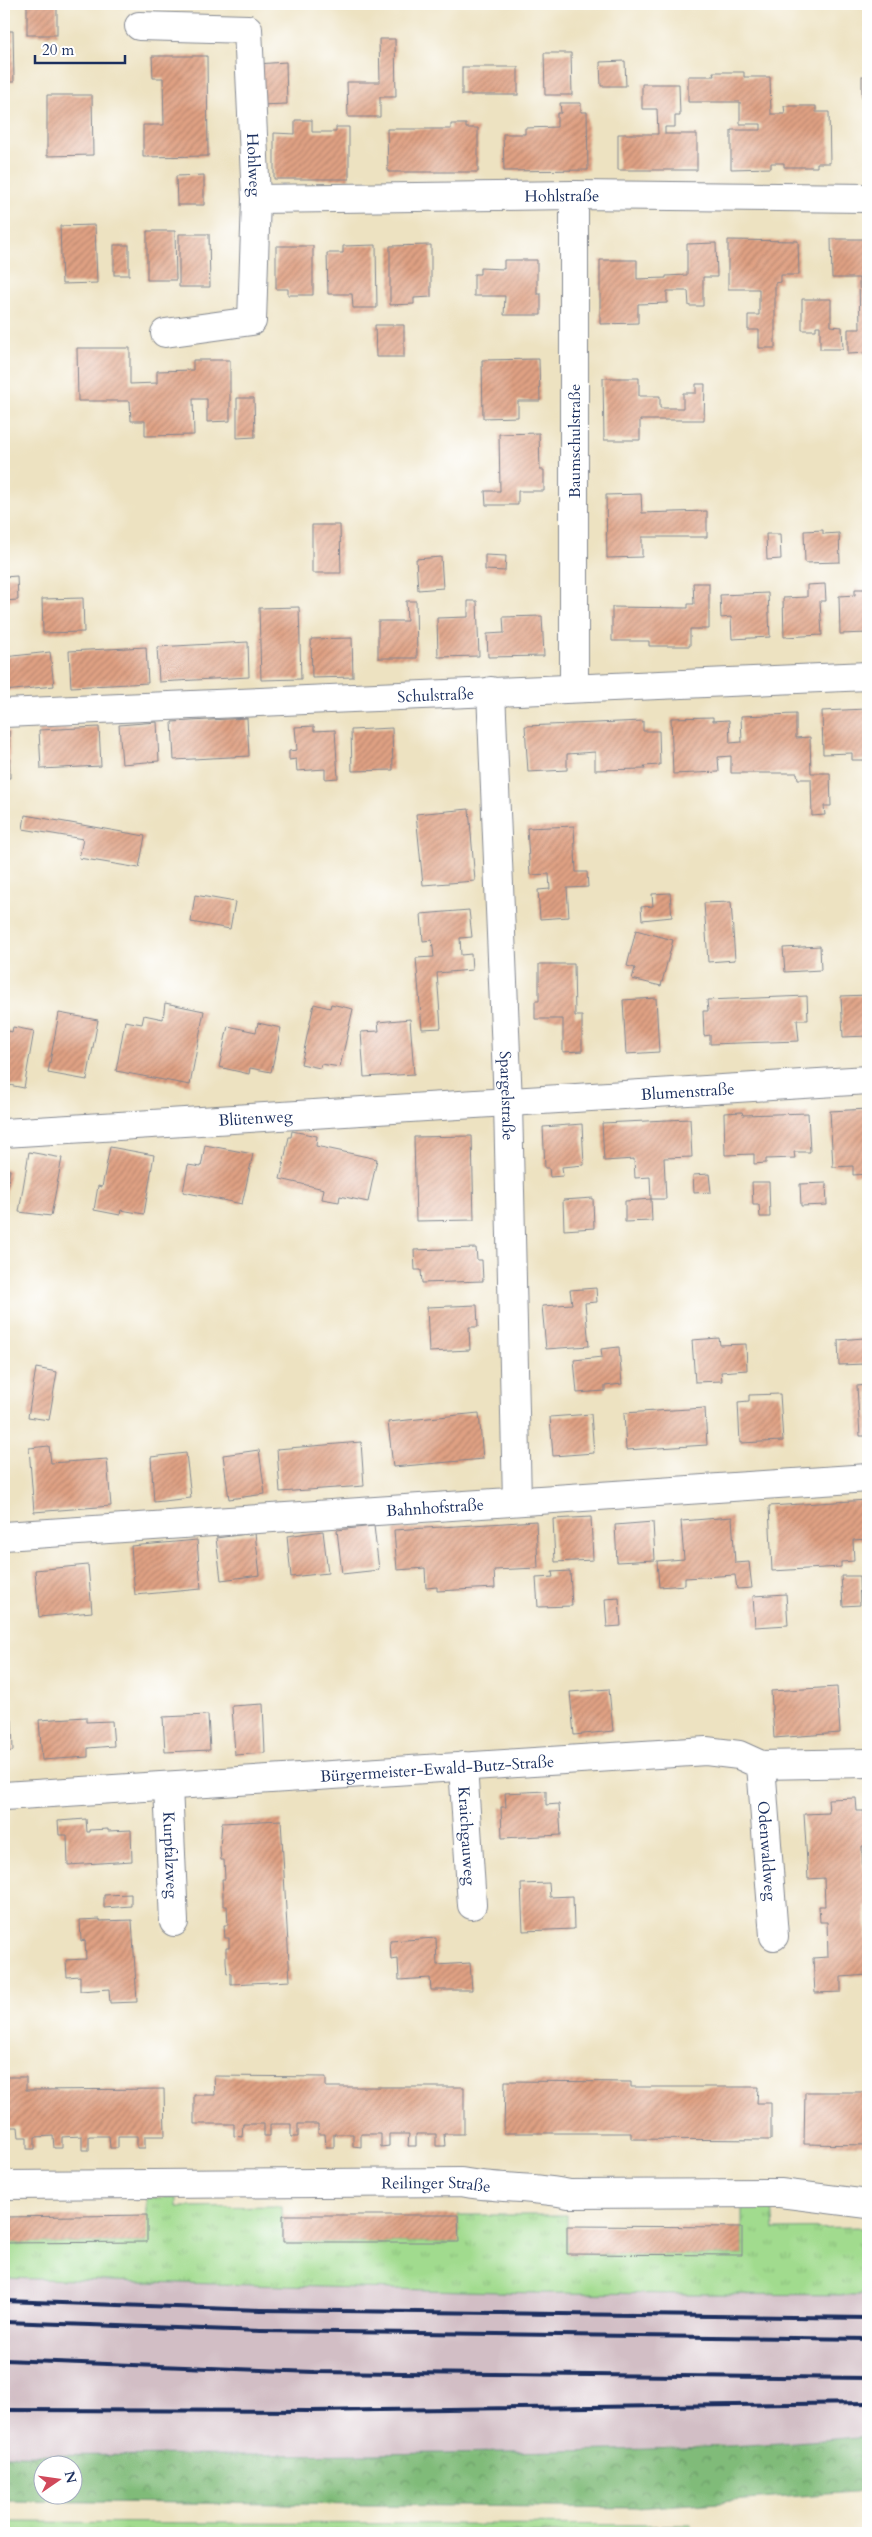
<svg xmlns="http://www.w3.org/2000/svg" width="872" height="2537" font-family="Cardo,serif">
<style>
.railway{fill:#d2bec5}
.grass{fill:url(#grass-tufts);stroke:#5e8576}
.forest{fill:url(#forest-crowns);stroke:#4e756c;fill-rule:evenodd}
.building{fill:url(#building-hatch)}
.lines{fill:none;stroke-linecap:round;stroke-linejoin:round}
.minor-casing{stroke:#848890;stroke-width:30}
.minor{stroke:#fff;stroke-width:28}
.rail{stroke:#1b2f5e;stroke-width:4}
.labels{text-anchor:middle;stroke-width:4.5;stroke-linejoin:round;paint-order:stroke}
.street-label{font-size:16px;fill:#1b2f5e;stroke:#fff}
</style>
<defs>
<pattern id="grass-tufts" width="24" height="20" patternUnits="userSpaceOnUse" patternTransform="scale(1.25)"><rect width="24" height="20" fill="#a1db8e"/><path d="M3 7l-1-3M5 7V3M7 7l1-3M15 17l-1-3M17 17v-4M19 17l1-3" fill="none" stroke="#8abc7d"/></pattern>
<pattern id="forest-crowns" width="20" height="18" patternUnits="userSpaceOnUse" patternTransform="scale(1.25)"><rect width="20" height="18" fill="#80bb79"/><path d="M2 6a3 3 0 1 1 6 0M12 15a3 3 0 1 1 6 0" fill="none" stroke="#689866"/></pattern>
<pattern id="building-hatch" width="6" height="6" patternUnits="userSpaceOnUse" patternTransform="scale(1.25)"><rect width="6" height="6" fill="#e0a183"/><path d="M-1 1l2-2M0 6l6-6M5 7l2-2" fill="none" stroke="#b5846e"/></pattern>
</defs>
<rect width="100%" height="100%" fill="#fff"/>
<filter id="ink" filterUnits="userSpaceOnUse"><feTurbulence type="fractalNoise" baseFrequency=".02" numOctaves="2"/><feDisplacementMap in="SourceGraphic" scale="10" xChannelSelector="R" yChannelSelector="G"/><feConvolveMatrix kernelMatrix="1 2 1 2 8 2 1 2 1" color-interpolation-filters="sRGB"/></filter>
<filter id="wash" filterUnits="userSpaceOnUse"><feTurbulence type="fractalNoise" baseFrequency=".0096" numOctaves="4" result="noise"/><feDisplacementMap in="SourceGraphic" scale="20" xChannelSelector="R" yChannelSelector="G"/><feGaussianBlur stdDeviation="1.12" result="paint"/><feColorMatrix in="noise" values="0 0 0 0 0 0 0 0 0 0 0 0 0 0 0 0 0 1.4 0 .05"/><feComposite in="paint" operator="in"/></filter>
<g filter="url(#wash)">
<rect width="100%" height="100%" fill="#ede2c1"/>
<path class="railway" d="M4 2278 534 2293 868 2295V2436L811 2442 582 2451 311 2456 4 2455Z"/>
<g class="grass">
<path d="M177 2197V2207L282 2206 283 2242H458V2215H567V2254L742 2255V2207L772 2205 774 2229 868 2228V2295L534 2293 4 2278V2243L146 2242V2198Z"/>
<path d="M4 2522 691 2525V2533H4Z"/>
</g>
<path class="forest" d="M868 2436V2491L637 2508 4 2501V2455C170 2456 337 2455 504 2452 625 2450 747 2448 868 2436ZM42 2464H72V2494H42Z"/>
<g id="blocks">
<g class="building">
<rect x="27" y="4" width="30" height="31"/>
<path d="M4 31H13L14 82H4Z"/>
<path d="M379 39H395L396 97H380V117H348L347 82H380Z"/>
<path d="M544 53H571L572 95H545Z"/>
<path d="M152 56H207L208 156 143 157V125H164L163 78H153Z"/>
<path d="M625 61 626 86H601L600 62Z"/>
<path d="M286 62 287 104 258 105 257 64Z"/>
<rect x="462" y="67" width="56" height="28"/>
<path d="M713 72H744V77H770L771 114H785L784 106H816V112H829L830 163H817V167H784V163H771V168L731 169V130H761V124H740V102H688V76H714Z"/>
<rect x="862" y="76" width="6" height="22"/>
<path d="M642 84H679L680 116H675V127H665V134H697V170H618V134H658L657 109H642Z"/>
<path d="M47 95H92L93 155 47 156Z"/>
<path d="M560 103H581V112H587L588 170 504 171 503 134H525V128L557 127V113H561Z"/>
<path d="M295 120H312V132H336V127H349V179H274V133L295 134Z"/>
<path d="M451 124H466V128H478V172H388L387 129H451Z"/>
<path d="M204 175V205H177L176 176Z"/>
<path d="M95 225 97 283 62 284 60 226Z"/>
<path d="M147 231H175L176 280H147Z"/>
<path d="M179 234H209L210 287H179Z"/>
<path d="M831 239H868V353L848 354V329H860L859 278H832Z"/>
<path d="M728 240 798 241 799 275H781V282L775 283V348H759V330H748V315H759V289H728Z"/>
<path d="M716 243 717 277H703V306H689L688 291H667V303L638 304V323L600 324V260H637V279L666 278V276L687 275V244Z"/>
<rect x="114" y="245" width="15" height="30"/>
<path d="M376 245 377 308H353L352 294H328L327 253H343V246Z"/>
<path d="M431 245V297L414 298V304L390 305V246Z"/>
<path d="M276 246H313V295H288V289H276Z"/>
<path d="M504 260H537V294H541V315H504L505 296H474V274H480V268L504 269Z"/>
<path d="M802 299H831V326L842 327 843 349H820V326H816V330H802Z"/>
<path d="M375 325H404V357H376Z"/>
<path d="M77 348H130V384L157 383V371L193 370V360H230V421L207 422V399H193L194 435 145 436V421H131L130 401H78Z"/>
<path d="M539 359 540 401H518V417L483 418 482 360Z"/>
<path d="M603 378H639V396H660V408H683V393H696V384H705L704 420H640V440H604Z"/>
<path d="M237 398H254L255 437 237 438Z"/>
<path d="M539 433 540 470H544V491H518V505H486L485 491H500L499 434Z"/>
<path d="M641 494 642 513 707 511V537H642V557L607 558 606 495Z"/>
<path d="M312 525H340L341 573H312Z"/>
<path d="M823 530V534L839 533 840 562 805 563 804 531Z"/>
<path d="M864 532H868V565H866Z"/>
<path d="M766 534H780L781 559 767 560Z"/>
<path d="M485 555 506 556 505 571 485 570Z"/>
<path d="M441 557 443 588 418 590 416 559Z"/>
<path d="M17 576 18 600 4 601V577Z"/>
<path d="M693 583H709V629H690V646H649V641H612V607L688 608V604H694Z"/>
<path d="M825 584 826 601H820L822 635 784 637 783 598 807 597V585Z"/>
<path d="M855 589H868V633L840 634 839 596 855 595Z"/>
<path d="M768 593 770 637 732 639 731 617 721 618 720 595Z"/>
<path d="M83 598 84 632 43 633 42 599Z"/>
<path d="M406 601H416L417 658H378V621H407Z"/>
<path d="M468 601H477L479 656 438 657 437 618 468 617Z"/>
<path d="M299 607 301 679 261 680 259 608Z"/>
<path d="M542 616 544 656 488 657 487 634 504 633 503 617Z"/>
<path d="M352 638 353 677 312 678 311 639Z"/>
<path d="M248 642 249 677 159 682 157 647Z"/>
<path d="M146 647 148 683 71 687 69 651Z"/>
<path d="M50 652 54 686 4 691V657Z"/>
<path d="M866 709 867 760H852V753L823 754 822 711Z"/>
<path d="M796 714V738L810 737 811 773H830L831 806H824L825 815 812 816 811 779H798L797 773H731V756L718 757 719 772 673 774 671 718 713 717V721L729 720 730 743 742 742 741 716Z"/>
<path d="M247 718 249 756 174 760 172 722Z"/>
<path d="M643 721V731H659L660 765 644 766 645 769 595 770V752L567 754V770L528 772 525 726Z"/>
<path d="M157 722 159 761 122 764 119 725Z"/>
<path d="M314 726V731L335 730 338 778 325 779V769L297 771 296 759 289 760V751L297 750 295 727Z"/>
<path d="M99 727 101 766 41 769 39 730Z"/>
<path d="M392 728 393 770 352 771 351 730Z"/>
<path d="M4 731H9L10 778H4Z"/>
<path d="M469 809 475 881 423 885 416 814Z"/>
<path d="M25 815 145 836 139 868 79 858 83 839 23 829Z"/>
<path d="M574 826 576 872H587L588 887 567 888 569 917 540 919 538 890 550 889 549 874 530 875 527 828Z"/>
<path d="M670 893 672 917 642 920 641 907 653 906 652 894Z"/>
<path d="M195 895 235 902 230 929 191 922Z"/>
<path d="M731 902 735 960 708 962 704 903Z"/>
<path d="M469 910 472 937 460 938 461 955 471 954 472 970 437 973 441 1028 422 1029 416 958 434 957 432 940 423 941 421 914Z"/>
<path d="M636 930 673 940 661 986 632 979 635 968 627 966Z"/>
<path d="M820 946 821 970 785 972 783 948Z"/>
<path d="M539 964H574L575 1016H582V1051L563 1052V1019H535V1001H539Z"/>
<path d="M868 995V1036L843 1037 841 996Z"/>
<path d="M807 996 808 1020H797L799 1041 710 1044V1035L704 1036 703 1011H708L707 1000Z"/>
<path d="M656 998 659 1052 626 1054 623 1000Z"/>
<path d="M165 1003 204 1011 190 1085 116 1071 125 1021 142 1024 144 1015 163 1019Z"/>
<path d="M314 1004 330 1008 331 1004 353 1009 340 1067 321 1064 320 1068 301 1064Z"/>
<path d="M59 1013 98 1020 87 1080 48 1073Z"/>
<path d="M410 1019 414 1074 364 1077 361 1032 379 1031 378 1022Z"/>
<path d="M258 1023 281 1028 271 1072 250 1068 249 1074 219 1067 228 1026 256 1032Z"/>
<path d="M13 1027 34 1031 24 1088 4 1084V1030L12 1032Z"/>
<path d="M868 1109V1174L853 1175V1166L833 1167 830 1111Z"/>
<path d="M742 1112 743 1115 808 1113 810 1152H794L795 1158 766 1159V1163L754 1164V1154L725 1155 724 1113Z"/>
<path d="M690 1119 692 1157 664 1158 666 1199H651L650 1177 635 1178 634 1159 604 1161 602 1123Z"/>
<path d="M582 1124 584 1165 562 1167 563 1176 550 1177 549 1168H545L543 1127Z"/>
<path d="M292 1131 317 1136 316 1146 377 1159 368 1202 340 1196 339 1202 322 1199 324 1189 280 1179 289 1137H291Z"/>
<path d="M472 1136 474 1220 416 1221 414 1137Z"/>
<path d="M205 1145 253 1154 242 1204 183 1192 188 1165 201 1167Z"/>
<path d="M110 1147 154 1155 144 1214 121 1210 120 1215 94 1210 98 1186 102 1187Z"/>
<path d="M29 1152 62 1158 51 1216 19 1212Z"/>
<path d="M4 1169 10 1170 5 1200H4Z"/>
<path d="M709 1174 711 1192 694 1193 693 1175Z"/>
<path d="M752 1182H769L770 1217H760L759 1205H753Z"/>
<path d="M826 1183 827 1205 801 1206 800 1184Z"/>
<path d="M866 1188H868V1202H867Z"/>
<path d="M593 1198 594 1228 564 1230 563 1200Z"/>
<path d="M651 1199 652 1221 625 1222V1201Z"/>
<path d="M476 1248 477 1260H482L483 1281 422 1283 421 1270H415L414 1250Z"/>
<path d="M596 1288 597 1302 585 1303 589 1346 546 1349 542 1306 572 1304 570 1290Z"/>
<path d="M477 1305 478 1327H469L470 1350 429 1352 427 1307Z"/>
<path d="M719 1338 720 1345 746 1344 747 1370 721 1372 722 1381 695 1382 692 1340Z"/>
<path d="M864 1338 865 1364 839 1365 838 1340Z"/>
<path d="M619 1347 622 1384 605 1386V1391L577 1393 574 1360 602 1357 601 1349Z"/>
<path d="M36 1368 57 1372 49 1420 28 1417Z"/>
<path d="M868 1385V1436H860L857 1386Z"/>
<path d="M780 1394 783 1441 740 1443 738 1402 749 1401V1395Z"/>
<path d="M705 1408 707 1445 626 1450 624 1413Z"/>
<path d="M479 1413 483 1459 393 1467 388 1422Z"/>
<path d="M591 1414 594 1453 553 1456 550 1417Z"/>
<path d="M361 1442 364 1486 280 1492 277 1449Z"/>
<path d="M49 1446 51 1463 107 1459 111 1506 34 1512 29 1448Z"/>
<path d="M259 1450 265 1494 229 1499 223 1455Z"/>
<path d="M186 1453 191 1498 154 1502 151 1457Z"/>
<path d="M868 1500V1539L853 1540 854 1561 841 1562V1567L772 1571 769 1506Z"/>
<path d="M591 1517 593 1560 555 1562 553 1519Z"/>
<path d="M732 1517 735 1563 749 1562 752 1588 737 1589 735 1575 685 1578V1585L659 1587 657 1561 684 1559 681 1521Z"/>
<path d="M536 1521 538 1568 494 1570 495 1588 437 1591V1587L426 1588 425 1568 397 1570 394 1530Z"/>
<path d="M653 1522 655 1560 617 1562 615 1525Z"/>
<path d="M374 1526 379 1570 342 1574 337 1530Z"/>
<path d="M323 1531 328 1573 291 1577 287 1536Z"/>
<path d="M255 1533 260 1575 221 1580 216 1538Z"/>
<path d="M197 1540 201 1589 135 1595 131 1546Z"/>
<path d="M88 1565 92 1612 39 1617 35 1570Z"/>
<path d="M570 1571 572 1606 538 1607 536 1578 553 1577 552 1572Z"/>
<path d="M841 1576H859L860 1605 843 1606Z"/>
<path d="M786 1594 788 1625 755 1627 753 1596Z"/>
<path d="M619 1598 621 1626 607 1627 605 1599Z"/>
<path d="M837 1687 840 1733 774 1738 771 1691Z"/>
<path d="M609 1689 613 1731 574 1735 570 1692Z"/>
<path d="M263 1704 265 1753 235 1755 232 1706Z"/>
<path d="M208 1715 210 1750 165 1752 163 1717Z"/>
<path d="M86 1717V1722L112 1721 114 1746 88 1748V1757L42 1760 39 1720Z"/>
<path d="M4 1720H12L13 1751 4 1752Z"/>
<path d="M546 1791V1805L559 1804 561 1835 502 1838 501 1807H506L505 1793Z"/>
<path d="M856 1798 857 1811H864L866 1846H862L863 1870H867L868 1883V1906H865L868 1975 841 1977V1992L815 1993 813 1958 828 1957 827 1922H820L819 1906H825L824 1878 808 1879 804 1814 829 1813 828 1799Z"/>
<path d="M86 1819 87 1832H90V1830L108 1829V1831L131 1830 132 1861 68 1865 67 1835H59L58 1821Z"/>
<path d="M281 1820 290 1981 231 1984V1973L227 1974 226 1961V1948H229V1938H225L224 1925H228L227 1906H223V1893L222 1879H225L224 1860H221L220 1848 222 1823Z"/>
<path d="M549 1883 550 1897 573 1896 574 1929 523 1931 521 1884Z"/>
<path d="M131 1894V1906L104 1908V1895Z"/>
<path d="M100 1919V1921L132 1920 137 2002 110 2003 109 1989 80 1991V1976L67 1977 66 1960 86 1959 85 1940 81 1941 80 1920Z"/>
<path d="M436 1938 437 1965 470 1963 472 1990H431L430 1978 399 1980 398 1959 391 1960 390 1941Z"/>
<path d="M214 2076 326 2077V2087H464V2134H444L445 2146H436V2134H416V2146H408L409 2134H389V2146L381 2147V2134H361V2147L353 2146V2134H334V2147H326L325 2134H318V2124H298V2137H291V2124H270V2136H264V2124H243L242 2137 234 2136V2124H194V2095H215Z"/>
<path d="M4 2077H26V2090L164 2089 165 2136H145V2148H137V2136H118V2148H110L109 2136H89V2150H82V2136L62 2137V2148H54L53 2136 35 2137V2149H27V2137H19L18 2127H4Z"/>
<path d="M505 2081 631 2082V2087H758L757 2103H771V2140L631 2139V2133H504Z"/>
<path d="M805 2092H868V2145L804 2144Z"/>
<path d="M147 2215V2242L4 2243V2217Z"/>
<path d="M283 2215H458L459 2242H283Z"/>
<path d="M567 2226 742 2227V2255L567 2254Z"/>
</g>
</g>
</g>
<g filter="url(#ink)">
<use href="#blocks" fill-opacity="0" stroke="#848890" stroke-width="1"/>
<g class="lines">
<defs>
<g id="minor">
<path id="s1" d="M139 26 248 29 256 199 252 321 165 333"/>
<path id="s2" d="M256 199 574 195 868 198"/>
<path d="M574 688V195"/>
<path id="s3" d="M491 691 508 1103 517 1501"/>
<path id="s4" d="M4 713 868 676"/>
<path id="s5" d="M4 1133 868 1080"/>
<path id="s6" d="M4 1536 868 1478"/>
<path id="s7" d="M761 1765 774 1936"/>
<path id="s8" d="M463 1766 472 1905"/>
<path id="s9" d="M168 1786 174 1922"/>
<path id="s10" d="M4 1796 706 1751 739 1755 761 1765 868 1763"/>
<path id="s11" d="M4 2185 461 2182C497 2189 533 2186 569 2194L780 2193 868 2204"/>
</g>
</defs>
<use href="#minor" class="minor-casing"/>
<use href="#minor" class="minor"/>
<g class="rail">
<path d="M4 2301 261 2310 868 2318"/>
<path d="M4 2322 261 2331 868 2339"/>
<path d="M4 2360 314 2372 868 2378"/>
<path d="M4 2410 312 2411 868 2403"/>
</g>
</g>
</g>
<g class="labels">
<g class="street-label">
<text dy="6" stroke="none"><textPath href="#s1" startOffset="245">Hohlweg</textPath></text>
<text dy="6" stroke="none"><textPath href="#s2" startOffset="306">Hohlstraße</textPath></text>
<text transform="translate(574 441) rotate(-90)" y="6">Baumschulstraße</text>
<text dy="6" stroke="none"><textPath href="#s4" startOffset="432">Schulstraße</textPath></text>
<text dy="6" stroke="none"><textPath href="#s5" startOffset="685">Blumenstraße</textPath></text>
<text dy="6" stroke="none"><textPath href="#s3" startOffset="405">Spargelstraße</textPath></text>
<text dy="6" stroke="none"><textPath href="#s5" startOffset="252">Blütenweg</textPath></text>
<text dy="6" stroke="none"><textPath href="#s6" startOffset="432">Bahnhofstraße</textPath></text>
<text dy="6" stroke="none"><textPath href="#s10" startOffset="434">Bürgermeister-Ewald-Butz-Straße</textPath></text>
<text dy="6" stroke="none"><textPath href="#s8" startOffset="70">Kraichgauweg</textPath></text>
<text dy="6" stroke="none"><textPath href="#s7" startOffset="86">Odenwaldweg</textPath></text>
<text dy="6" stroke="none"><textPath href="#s9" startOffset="69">Kurpfalzweg</textPath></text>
<text dy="6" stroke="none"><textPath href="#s11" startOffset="432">Reilinger Straße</textPath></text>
</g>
</g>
<rect width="872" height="2537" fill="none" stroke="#fff" stroke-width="20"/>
<g transform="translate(58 2480) rotate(77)"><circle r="24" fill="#ffffff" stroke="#a4acbf"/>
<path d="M0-4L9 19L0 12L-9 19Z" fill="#d1495b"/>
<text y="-8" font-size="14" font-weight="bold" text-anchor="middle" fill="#1b2f5e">N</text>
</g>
<path d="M35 55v8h90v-8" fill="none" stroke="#1b2f5e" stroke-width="2.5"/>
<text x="42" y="55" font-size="15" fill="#1b2f5e" stroke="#ffffff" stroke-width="4" paint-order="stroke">20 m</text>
</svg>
